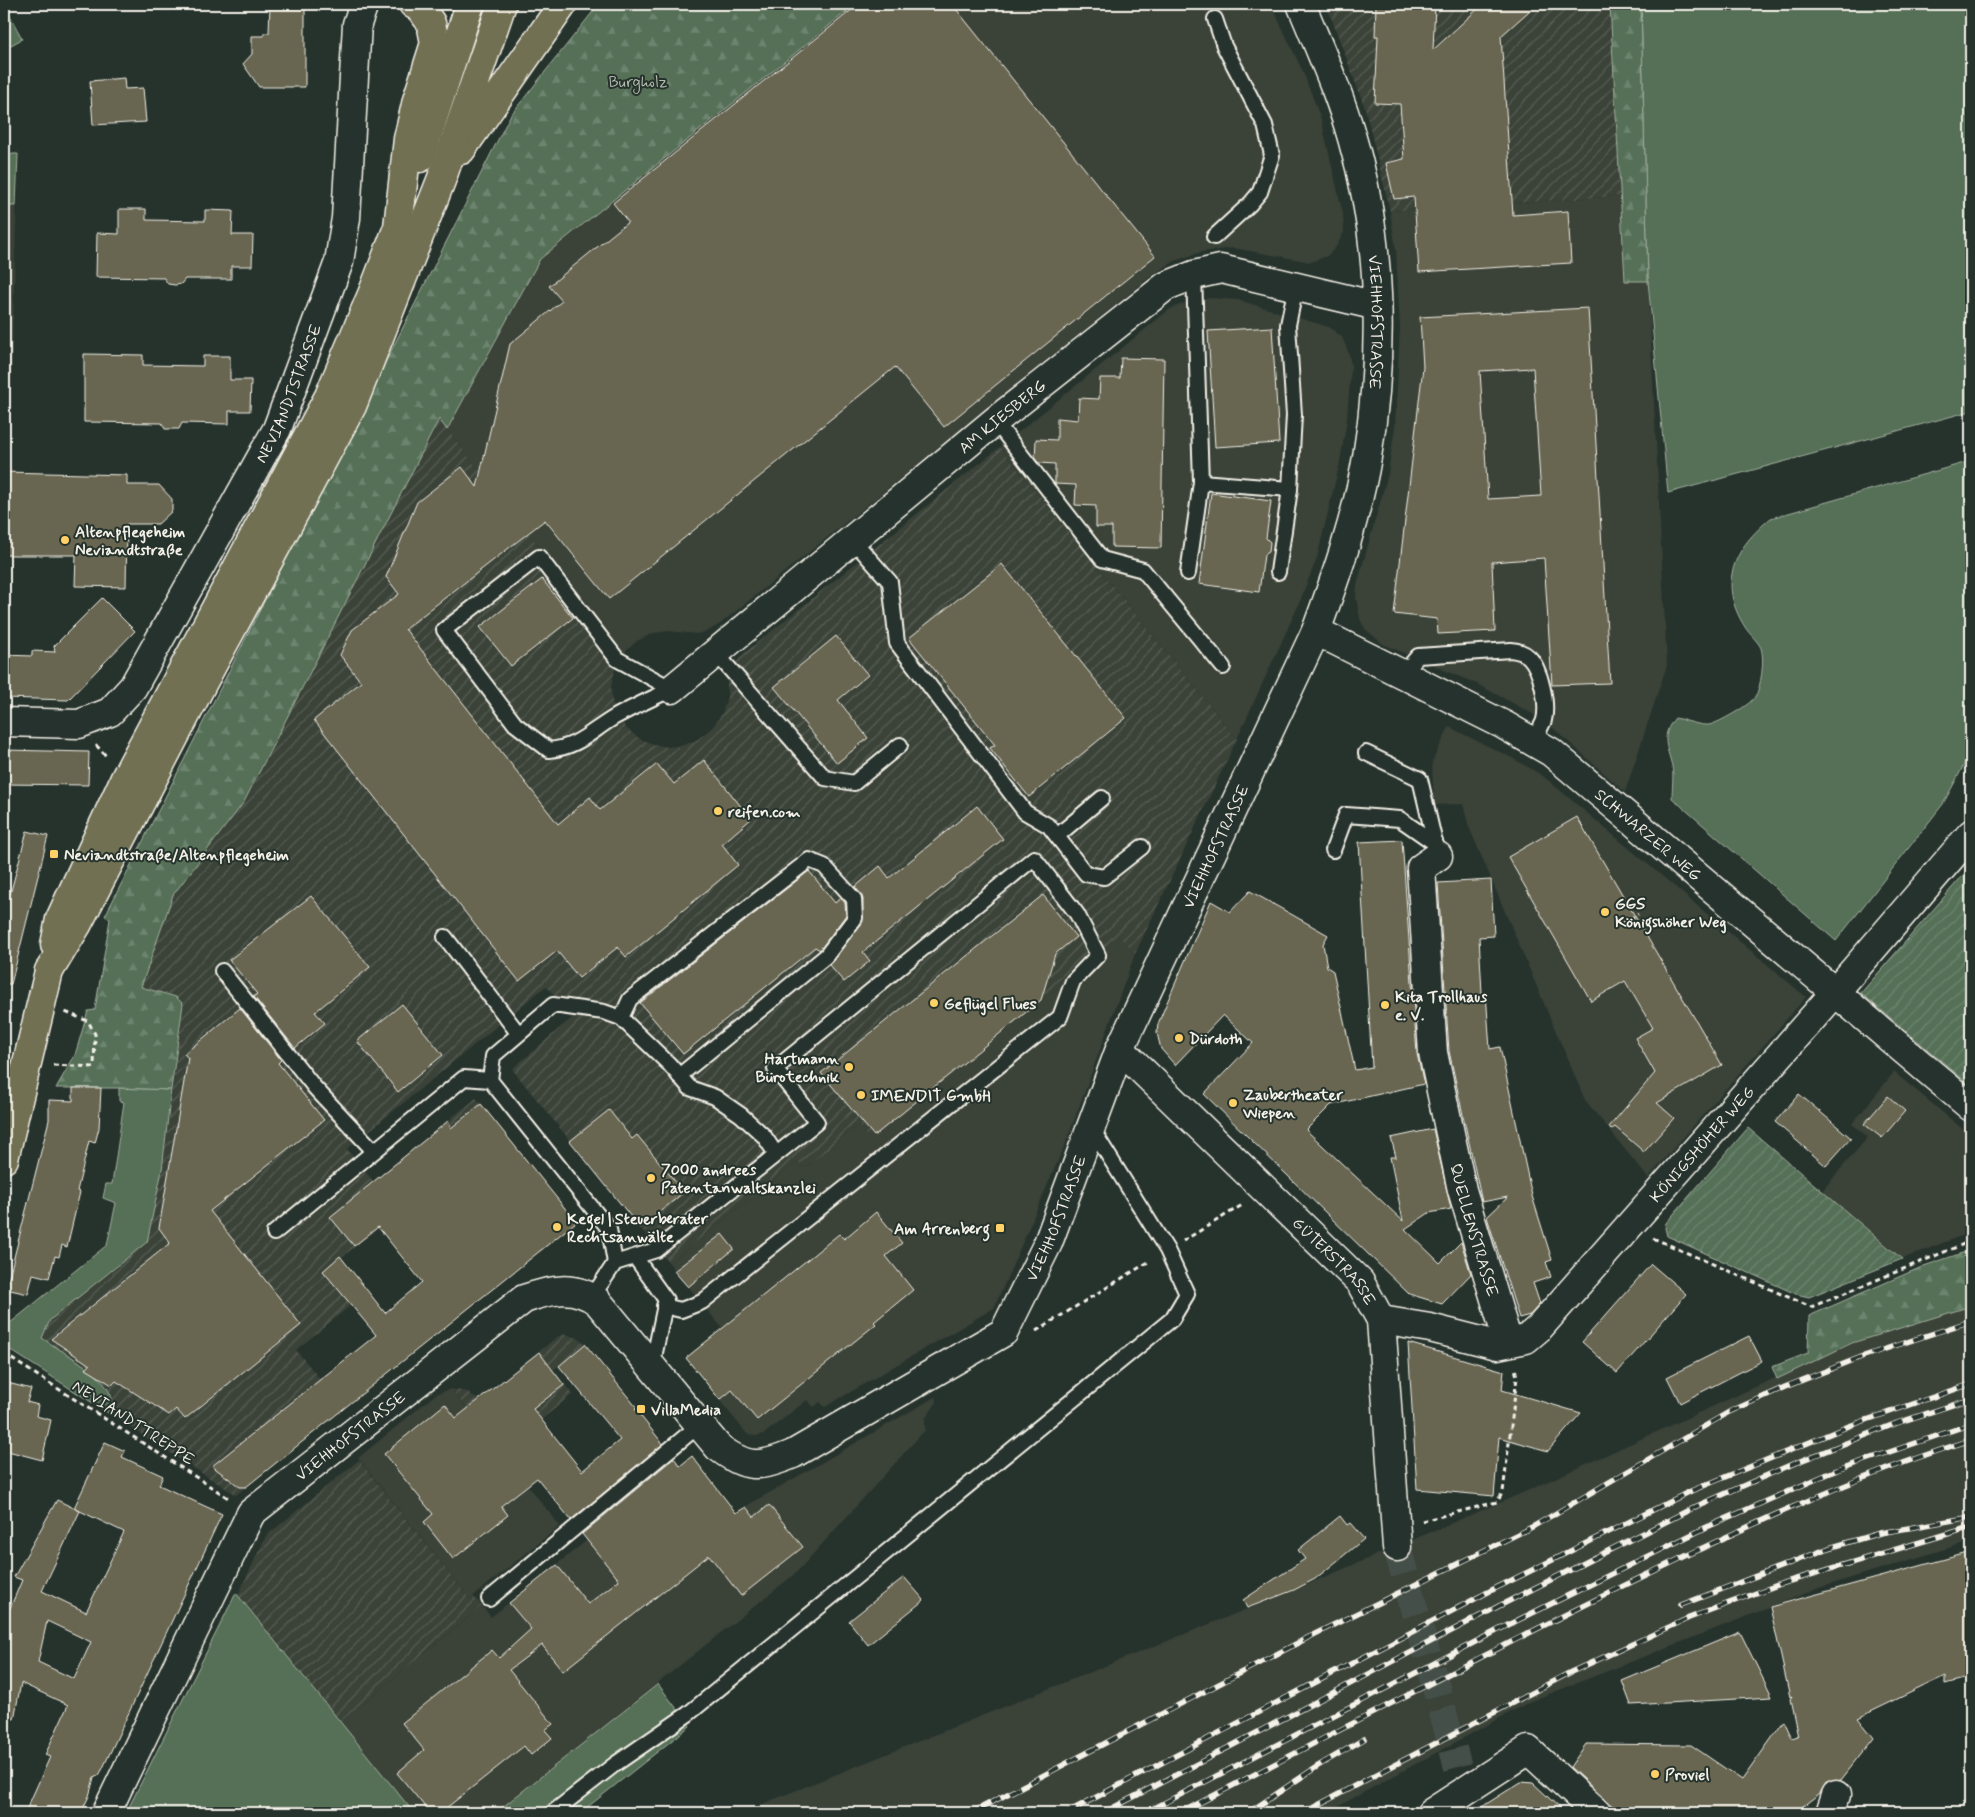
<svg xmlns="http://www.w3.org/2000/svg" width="1975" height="1817" font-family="Mynerve,sans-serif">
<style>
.built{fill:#3a4238}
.industrial{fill:url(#industrial-furrows)}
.grass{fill:#547057;stroke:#a4b0a0}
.forest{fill:url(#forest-firs);stroke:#a4b0a0}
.park{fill:url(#park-tufts);stroke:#a4b0a0}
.garden{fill:url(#garden-furrows);stroke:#a4b0a0}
.building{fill:#676651;stroke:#f4f1e8;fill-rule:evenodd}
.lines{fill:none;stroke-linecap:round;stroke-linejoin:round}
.minor-tunnel{stroke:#455049;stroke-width:28;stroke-dasharray:28 14;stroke-linecap:butt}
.service-casing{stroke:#f4f1e8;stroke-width:18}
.minor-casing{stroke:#f4f1e8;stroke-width:31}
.tertiary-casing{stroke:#f4f1e8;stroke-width:31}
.primary-casing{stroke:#f4f1e8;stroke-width:31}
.trunk-casing{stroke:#f4f1e8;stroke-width:31}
.path{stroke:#f4f1e8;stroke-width:3;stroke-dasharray:5 4;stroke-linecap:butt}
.service{stroke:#26332d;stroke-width:14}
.minor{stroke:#26332d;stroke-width:28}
.tertiary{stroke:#26332d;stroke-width:28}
.primary{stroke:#716f52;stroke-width:28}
.trunk{stroke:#716f52;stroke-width:28}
.rail-casing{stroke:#f4f1e8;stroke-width:5.5}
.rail{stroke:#26332d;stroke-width:4;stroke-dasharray:11;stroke-linecap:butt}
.poi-dot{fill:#ffd166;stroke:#26332d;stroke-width:2}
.labels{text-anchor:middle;stroke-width:4;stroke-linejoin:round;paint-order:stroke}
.park-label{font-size:16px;fill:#b4bdae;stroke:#26332d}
.street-label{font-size:16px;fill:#f4f1e8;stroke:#26332d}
.poi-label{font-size:16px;font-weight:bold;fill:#f4f1e8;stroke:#26332d;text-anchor:start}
</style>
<defs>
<pattern id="industrial-furrows" width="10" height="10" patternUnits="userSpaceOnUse" patternTransform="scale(1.25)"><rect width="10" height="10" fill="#3a4238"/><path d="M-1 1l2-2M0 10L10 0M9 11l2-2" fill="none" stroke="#575e55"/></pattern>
<pattern id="forest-firs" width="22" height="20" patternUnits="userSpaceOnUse" patternTransform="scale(1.25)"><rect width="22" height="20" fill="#547057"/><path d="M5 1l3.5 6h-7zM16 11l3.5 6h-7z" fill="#6d856f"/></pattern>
<pattern id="park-tufts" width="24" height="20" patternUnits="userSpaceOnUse" patternTransform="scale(1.25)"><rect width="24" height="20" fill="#547057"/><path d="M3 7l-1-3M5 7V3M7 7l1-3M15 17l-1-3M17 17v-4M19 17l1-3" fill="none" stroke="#6d856f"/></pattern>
<pattern id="garden-furrows" width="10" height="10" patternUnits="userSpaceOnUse" patternTransform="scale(1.25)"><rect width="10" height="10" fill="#547057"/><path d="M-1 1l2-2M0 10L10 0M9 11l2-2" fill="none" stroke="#6d856f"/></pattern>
</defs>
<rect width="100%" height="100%" fill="#26332d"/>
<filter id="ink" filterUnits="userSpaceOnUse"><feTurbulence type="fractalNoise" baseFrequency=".02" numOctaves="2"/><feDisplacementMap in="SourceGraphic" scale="10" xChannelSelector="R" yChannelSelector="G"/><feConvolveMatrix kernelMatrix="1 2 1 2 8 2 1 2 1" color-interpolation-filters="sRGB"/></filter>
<g filter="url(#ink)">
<g class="built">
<path d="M856 4H1271L1303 72 1321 119 1343 214 1344 232 1336 247 1327 256 1311 262 1233 248 1201 252 1175 261 1154 274 720 624 708 631 697 634 668 631 654 633 637 641 623 654 447 430 540 259Z"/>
<path d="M4 154H18L11 389H4Z"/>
<path d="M1621 196 1625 281H1648L1667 665 1625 792 1544 720 1477 684 1383 644 1365 629 1360 619 1356 597 1357 585 1388 474 1395 427 1400 328 1396 250 1390 211Z"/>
<path d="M1210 298 1238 300 1329 327 1342 337 1349 354 1351 366 1347 419 1340 462 1317 558 1298 606 1237 739 1000 447 1170 309 1187 302Z"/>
<path d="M1449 727 1514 759 1543 776 1806 997 1648 1178 1585 1100 1469 827 1463 804 1434 805 1432 762Z"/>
<path d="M1121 936 1135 954 1067 1140 994 1308 825 1407 820 1402 814 1407 807 1400 764 1434 756 1436 747 1434 685 1358 722 1328 669 1263 798 1161 804 1168 858 1125 870 1139Z"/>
<path d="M1894 1072 1971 1136V1232L1902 1259 1822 1191 1868 1137 1852 1124Z"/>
<path d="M1971 1306V1541L1819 1588 1531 1701 1326 1813H740L1294 1590 1520 1494 1852 1343Z"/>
<path d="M451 1389 560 1526 470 1599 358 1458 436 1394Z"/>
<path d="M935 1397 937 1402 925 1419V1430L796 1573 495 1813H414L340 1722 482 1606 491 1617 692 1456 736 1512Z"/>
</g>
<g class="industrial">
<path d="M1326 4H1610L1621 196 1390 211 1365 108Z"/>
<path d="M439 419 623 654 615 669 611 687 612 701 617 715 627 729 640 739 653 744 668 747 684 745 698 739 712 728 722 714 727 697V679L734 665 743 654 1000 447 1237 739 1135 954 1120 937 870 1140 858 1125 804 1168 798 1161 669 1263 512 1069 573 1017 546 986 347 1149 373 1181 476 1098 576 1223 539 1253 464 1161 324 1271 351 1305 296 1350 344 1408 236 1495 113 1416 115 1406 112 1395 105 1384 94 1374 42 1339 50 1320 147 1242 162 1170 183 1004 176 997 141 987 173 895 244 802Z"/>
<path d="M565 1334 578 1338 586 1344 553 1370 573 1394 501 1452 451 1389 468 1392 478 1400 557 1337Z"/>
<path d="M359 1460 470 1599 473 1596 482 1606 340 1722 238 1595 266 1536Z"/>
</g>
<g class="grass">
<path d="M4 4 22 39 4 49Z"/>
<path d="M1641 4H1971V411L1668 493 1648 281Z"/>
<path d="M1971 461V752L1943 804 1836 941 1672 798C1672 788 1674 776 1672 766 1667 746 1660 736 1675 718 1685 720 1700 726 1709 725 1719 723 1750 705 1755 697 1761 688 1765 659 1761 648 1758 641 1749 634 1745 627 1717 583 1734 548 1771 518Z"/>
<path d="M119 1088 171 1090 162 1170 147 1242 50 1320 42 1338C67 1356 121 1379 113 1416L4 1346V1328L107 1245 116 1203 103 1198 106 1184H112L124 1102 119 1101Z"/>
<path d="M236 1593 414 1813H126Z"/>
<path d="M658 1684 690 1726 580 1813H495Z"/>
</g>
<g class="forest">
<path d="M599 4H856L540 259 447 430 439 419 244 802 173 895 141 987 176 997 183 1004 171 1090 119 1088H56L75 1055 88 1011 95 1010 110 919 105 916 510 116Z"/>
<path d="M1610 4H1641L1648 281H1625Z"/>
<path d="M1971 1250V1306L1852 1343 1777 1379 1772 1367 1808 1353 1809 1316 1924 1266Z"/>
</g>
<path class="park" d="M4 154H18L16 206H4Z"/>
<g class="garden">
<path d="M1971 866V1086L1861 993Z"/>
<path d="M1748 1128 1902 1259 1809 1297 1796 1294 1667 1236 1665 1228 1666 1223Z"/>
</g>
<g class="building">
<path d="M270 4H305V87H259L243 64 252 54V36H264V33H269Z"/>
<path d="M859 4H952L1155 256 944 427 895 367 609 599 545 520 405 629 558 824 590 797 600 810 657 764 674 784 704 760 751 819 722 844 738 865 626 957 618 947 579 978 557 951 519 981 314 720 361 682 340 655 352 630 399 594 386 577 417 502 462 467 477 487 510 344 562 301 549 286 628 222 613 203Z"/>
<path d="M1376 4H1435L1433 50 1483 4H1537L1501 36 1513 215 1568 211 1571 263 1419 272 1414 197 1394 199 1386 163 1404 159 1400 104 1375 103 1378 36H1375Z"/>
<path d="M124 78 125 89 143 88 146 122 93 125 90 81Z"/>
<path d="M119 209H146V220L205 221V210L233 211 232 235H253L252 266H231V279H185L181 284 175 285 168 284 164 278 96 277 97 233 119 234Z"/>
<path d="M1588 308 1610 683 1552 685 1544 558 1492 562 1495 631 1438 634 1437 619 1394 614 1423 367 1420 317ZM1533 368 1541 496 1488 499 1480 371Z"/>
<path d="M1272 327 1279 443 1215 447 1208 331Z"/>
<path d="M84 354 143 355V365L203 366V356H230V380H251L250 411H229V424L182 423 179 429H165L162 423 84 422Z"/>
<path d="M1121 358 1164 359 1161 548 1112 547V527H1096V506L1075 505 1076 485 1055 484V464L1039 463 1035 459 1036 439 1057 440V418L1078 420 1079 398 1099 399 1100 378H1120Z"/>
<path d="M4 472 127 475V485H159L172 499V511L158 524H127L126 587 75 586 76 555H4Z"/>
<path d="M1211 493 1271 501 1266 538 1270 542 1269 552 1264 555 1259 592 1199 584Z"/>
<path d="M1002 564 1126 718 1029 797 990 748 995 745 909 638Z"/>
<path d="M542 579 573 618 511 666 480 627Z"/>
<path d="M102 598 135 631 68 700 4 698V655L32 656V651L55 652 54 646Z"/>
<path d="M836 636 868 675 838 700 868 738 837 763 774 687Z"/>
<path d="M4 750 89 752 88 785 4 784Z"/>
<path d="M977 806 1003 839 863 952 870 961 844 982 829 965 862 923 863 899 855 887 880 866 889 878Z"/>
<path d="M1577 817 1722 1065 1657 1103 1674 1118 1644 1152 1615 1127 1611 1130 1609 1127 1655 1073 1635 1038 1653 1028 1625 981 1591 1001 1508 857Z"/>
<path d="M27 831 48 836 11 984H4V917Z"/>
<path d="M1402 840 1417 1054 1424 1084 1331 1105 1306 1130 1403 1221 1390 1157H1396L1391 1138 1433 1129 1451 1209 1429 1213 1405 1229 1440 1263 1461 1242 1471 1274 1442 1304 1409 1294 1204 1094 1253 1043 1223 1015 1175 1065 1161 1049 1157 1033 1158 1024 1165 1007 1211 901 1230 912 1250 891 1328 935 1323 944 1327 967 1333 971 1355 1070 1372 1067 1359 842Z"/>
<path d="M809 871 835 903 841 898 845 903 846 915 820 950 815 947 683 1054 640 1003Z"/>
<path d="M1491 880 1494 936 1479 937 1482 993H1486L1490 1049 1500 1047 1532 1196 1552 1260 1546 1262 1551 1277 1533 1283 1540 1304 1530 1315 1519 1318 1487 1217 1508 1197 1482 1202 1449 1051 1438 883Z"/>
<path d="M1043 895 1076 937 1055 954 1041 1000 874 1136 821 1073Z"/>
<path d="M311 896 370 967 315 1012 325 1023 295 1048 254 997 257 994 229 960Z"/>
<path d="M402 1004 443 1055 398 1092 357 1041Z"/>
<path d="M240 1008 281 1060 278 1063 324 1120 210 1211 301 1325 185 1419 176 1409 169 1415 116 1381 112 1385 86 1369 90 1365 51 1339 170 1243 159 1228 188 1058 184 1054Z"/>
<path d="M73 1088H101L99 1128 95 1143 89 1141 77 1191 80 1192 67 1247 62 1245 59 1257 55 1256 49 1278 33 1274 28 1294 6 1289 49 1120V1100L73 1101Z"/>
<path d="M1799 1094 1851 1138 1826 1166 1775 1122Z"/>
<path d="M1888 1096 1905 1111 1882 1138 1864 1124Z"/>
<path d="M481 1104 576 1222 246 1487H240L212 1466 376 1335 323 1271 340 1256 385 1313 422 1282 378 1227 354 1246 330 1217 448 1121 451 1128Z"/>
<path d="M609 1110 632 1139 637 1135 684 1192 640 1228 570 1141Z"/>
<path d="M876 1212 902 1243 886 1256 913 1290 874 1322 876 1324 757 1420 732 1390 720 1400 686 1358 839 1234 844 1239Z"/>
<path d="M722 1234 734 1249 688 1287 674 1271Z"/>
<path d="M1651 1264 1686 1294 1617 1373 1582 1342Z"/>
<path d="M1749 1336 1762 1361 1680 1403 1667 1377Z"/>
<path d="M1408 1343 1504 1371 1502 1390 1581 1413 1548 1451 1499 1437 1494 1496 1417 1489Z"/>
<path d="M585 1344 637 1408 635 1409 663 1444 571 1520 537 1478 501 1506 508 1515 453 1559 424 1522 433 1514 384 1454 445 1404 456 1418 539 1352 564 1385 533 1409 582 1471 620 1440 559 1366Z"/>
<path d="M4 1382 31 1389 27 1402 38 1405 36 1416 51 1420 42 1460 4 1450Z"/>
<path d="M105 1442 125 1451 122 1457 163 1476 159 1485 222 1514 102 1770 99 1775 94 1778 89 1796 81 1813H25L50 1757 45 1755 68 1705 21 1683 14 1719 4 1718V1636L8 1613 22 1580 14 1577 57 1500 80 1511 74 1508ZM80 1511 124 1532 86 1612 42 1591ZM47 1621 91 1642 74 1679 38 1662Z"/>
<path d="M692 1456 736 1513 746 1507 754 1517 769 1505 803 1547 741 1596 709 1555 563 1671 542 1645 509 1670 553 1724 545 1730 552 1738 531 1755 524 1746 440 1813H430L397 1773 424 1750 402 1723 492 1650 499 1658 531 1629 509 1603 557 1565 588 1604 619 1580 582 1534 674 1458 680 1466Z"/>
<path d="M1340 1516 1347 1525 1350 1523 1364 1539 1315 1579 1294 1590 1247 1608 1243 1600 1305 1559 1298 1550Z"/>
<path d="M1971 1552V1677L1945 1684V1676L1858 1718 1874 1738 1841 1780 1826 1783 1820 1793 1794 1813H1623L1609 1803 1570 1767 1586 1744 1691 1745 1742 1780 1784 1721 1792 1738 1798 1736 1790 1699 1792 1696 1790 1697 1770 1607Z"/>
<path d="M904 1577 924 1600 868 1645 849 1621Z"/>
<path d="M1740 1632 1772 1697 1631 1705 1622 1681Z"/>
<path d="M1521 1782 1533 1783 1565 1813H1472Z"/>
</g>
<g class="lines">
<path class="minor-tunnel" d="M1397 1547 1458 1767"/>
<defs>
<g id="service">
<path d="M1214 237 1250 204 1260 192 1272 155 1265 125 1224 46 1215 19"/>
<path d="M1194 275 1201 482"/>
<path d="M995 421 1102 559 1143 570 1223 667"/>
<path d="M852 539 890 582 897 643 1025 812 1049 826 1086 874 1104 877 1142 847"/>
<path d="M539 557 617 659 672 689C653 698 633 707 615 717 591 731 579 747 549 750L515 724 444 630Z"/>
<path d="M1278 572 1290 489 1294 415 1288 325 1296 286"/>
<path d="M1188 573 1201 482 1290 489"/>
<path d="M715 652 825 778 854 783 900 745"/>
<path d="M1402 675 1418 656 1511 650C1518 651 1524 652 1529 657 1541 669 1548 704 1544 720 1542 727 1536 734 1532 741"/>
<path d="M1366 753 1420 779 1438 856"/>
<path d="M1057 836 1102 798"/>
<path d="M1333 850 1346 815 1400 819 1436 844"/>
<path d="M445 937 518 1033"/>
<path d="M222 971 315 1088 374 1151"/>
<path d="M621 1018 630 999 809 860 824 866 854 899 855 918 826 956 679 1076"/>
<path d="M490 1080 493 1056 553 1005 604 1012 621 1018 669 1064 690 1088 715 1097 741 1115 764 1136 776 1154"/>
<path d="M274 1233 464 1078 490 1080 609 1229 615 1263"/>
<path d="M635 1257 666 1300 652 1367"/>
<path d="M592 1297 615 1263 656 1250 817 1122 775 1069 1034 858 1077 914 1098 955 1073 981 1060 1017 702 1302 681 1310 664 1306"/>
<path d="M489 1599 698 1426"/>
<path d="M552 1813 614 1765 688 1714 1172 1319 1187 1294 1167 1250 1092 1129"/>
</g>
<g id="minor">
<path id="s1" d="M672 689 995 421 1166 286 1194 275 1221 269 1377 306"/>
<path id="s2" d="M4 722 79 724 110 712 133 687 277 429 339 262 346 218 357 24 364 4"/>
<path id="s3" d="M1438 856 1421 868 1433 1053 1462 1190 1508 1342"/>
<path id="s4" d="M1120 1049 1360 1282 1381 1320 1397 1547"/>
<path id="s5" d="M1381 1320 1430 1328 1497 1345 1526 1339 1539 1328 1824 1005 1971 834"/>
<path id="s6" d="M106 1813 251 1513 524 1299C550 1290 574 1284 598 1302L718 1447C747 1469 759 1468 793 1454L1004 1332 1048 1243 1120 1049 1316 631"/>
<path d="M1431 1813 1528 1750 1597 1813"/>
<path d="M1830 1813 1836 1795"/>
</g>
<g id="tertiary">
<path id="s7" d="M1301 4C1319 48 1339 92 1352 138 1382 239 1384 353 1367 457 1357 516 1337 574 1316 631L1504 725 1551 752 1971 1107"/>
</g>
<path id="primary" d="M4 1159 49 971"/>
<g id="trunk">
<path d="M461 150 563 4"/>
<path d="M420 158 470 4"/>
<path d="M55 945 60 919 125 778 329 396 373 292 398 227 408 139 417 100 435 43 431 23 420 8 413 4"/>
<path d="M49 971 77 925 202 684 352 406 442 178 502 4"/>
</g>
</defs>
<use href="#service" class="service-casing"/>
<use href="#minor" class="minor-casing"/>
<use href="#tertiary" class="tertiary-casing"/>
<use href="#primary" class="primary-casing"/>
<use href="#trunk" class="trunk-casing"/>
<g class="path">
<path d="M96 745 107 757"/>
<path d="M1622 924 1638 914"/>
<path d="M53 1065 94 1067 95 1034 88 1021 65 1012"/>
<path d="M1653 1238 1811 1307 1971 1241"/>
<path d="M1183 1241 1244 1204"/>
<path d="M1036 1331 1150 1261"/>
<path d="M4 1354 230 1499"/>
<path d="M1422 1521 1497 1502 1503 1492 1517 1377 1515 1368"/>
</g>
<use href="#service" class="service"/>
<use href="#minor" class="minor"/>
<use href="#tertiary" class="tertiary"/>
<use href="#primary" class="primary"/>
<use href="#trunk" class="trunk"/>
<defs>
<g id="rail">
<path d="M1681 1605 1829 1548 1880 1533 1971 1517"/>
<path d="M971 1813 1315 1634 1534 1526 1729 1412 1785 1387 1864 1356 1971 1321"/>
<path d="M1066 1813 1490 1591 1691 1491 1849 1426 1971 1384"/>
<path d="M1103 1813 1499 1606 1697 1506 1795 1463 1897 1423 1971 1399"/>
<path d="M1145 1813 1508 1625 1707 1527 1837 1470 1971 1424"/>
<path d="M1180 1813C1321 1740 1461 1666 1603 1596 1723 1537 1843 1480 1971 1440"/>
<path d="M1248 1813 1318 1766 1364 1739"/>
<path d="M1303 1813 1571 1672 1689 1618 1783 1583 1971 1527"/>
</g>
</defs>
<use href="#rail" class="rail-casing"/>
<use href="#rail" class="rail"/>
</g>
</g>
<g class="poi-dot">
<circle cx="65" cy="540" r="5"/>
<circle cx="718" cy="811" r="5"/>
<rect x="49" y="849" width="10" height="10" rx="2.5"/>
<circle cx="1605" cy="912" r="5"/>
<circle cx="934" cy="1003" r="5"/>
<circle cx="1385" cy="1005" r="5"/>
<circle cx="1179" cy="1038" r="5"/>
<circle cx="849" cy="1067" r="5"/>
<circle cx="861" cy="1095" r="5"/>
<circle cx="1233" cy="1103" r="5"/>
<circle cx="651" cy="1178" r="5"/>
<circle cx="557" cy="1227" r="5"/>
<rect x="995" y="1223" width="10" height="10" rx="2.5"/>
<rect x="636" y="1404" width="10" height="10" rx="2.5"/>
<circle cx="1655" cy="1774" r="5"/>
</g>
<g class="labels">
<g class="park-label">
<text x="638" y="87">Burgholz</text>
</g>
<g class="street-label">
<text dy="6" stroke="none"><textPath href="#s7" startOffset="330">VIEHHOFSTRASSE</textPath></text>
<text dy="6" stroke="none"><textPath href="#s2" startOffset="475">NEVIANDTSTRASSE</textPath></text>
<text dy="6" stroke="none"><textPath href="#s1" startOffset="428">AM KIESBERG</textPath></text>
<text dy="6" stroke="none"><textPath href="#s7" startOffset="1039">SCHWARZER WEG</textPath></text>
<text dy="6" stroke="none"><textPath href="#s6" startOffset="1801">VIEHHOFSTRASSE</textPath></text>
<text dy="6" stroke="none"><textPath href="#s5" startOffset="411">KÖNIGSHÖHER WEG</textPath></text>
<text dy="6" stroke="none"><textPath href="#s6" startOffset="1396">VIEHHOFSTRASSE</textPath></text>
<text dy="6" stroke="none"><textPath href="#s3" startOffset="388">QUELLENSTRASSE</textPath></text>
<text dy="6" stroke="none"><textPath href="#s4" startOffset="302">GÜTERSTRASSE</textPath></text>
<text transform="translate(134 1422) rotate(33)" y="6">NEVIANDTTREPPE</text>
<text dy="6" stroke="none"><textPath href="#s6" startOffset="459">VIEHHOFSTRASSE</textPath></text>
</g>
<g class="poi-label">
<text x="75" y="537">Altenpflegeheim<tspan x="75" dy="18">Neviandtstraße</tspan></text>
<text x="728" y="817">reifen.com</text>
<text x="64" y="860">Neviandtstraße/Altenpflegeheim</text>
<text x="1615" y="909">GGS<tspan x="1615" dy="18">Königshöher Weg</tspan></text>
<text x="1395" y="1002">Kita Trollhaus<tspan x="1395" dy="18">e. V.</tspan></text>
<text x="944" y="1009">Geflügel Flues</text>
<text x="1189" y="1044">Dürdoth</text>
<text x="839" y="1064" text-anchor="end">Hartmann<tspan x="839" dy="18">Bürotechnik</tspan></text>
<text x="1243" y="1100">Zaubertheater<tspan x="1243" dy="18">Wiepen</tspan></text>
<text x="871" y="1101">IMENDIT GmbH</text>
<text x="661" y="1175">7000 andrees<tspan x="661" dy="18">Patentanwaltskanzlei</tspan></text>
<text x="567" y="1224">Kegel | Steuerberater<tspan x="567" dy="18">Rechtsanwälte</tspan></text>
<text x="990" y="1234" text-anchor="end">Am Arrenberg</text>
<text x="651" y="1415">VillaMedia</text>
<text x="1665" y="1780">Proviel</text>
</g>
</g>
<rect width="1975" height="1817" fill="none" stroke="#26332d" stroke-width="20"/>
<rect x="10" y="10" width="1955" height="1797" fill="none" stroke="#f4f1e8" stroke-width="2" filter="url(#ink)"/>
</svg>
